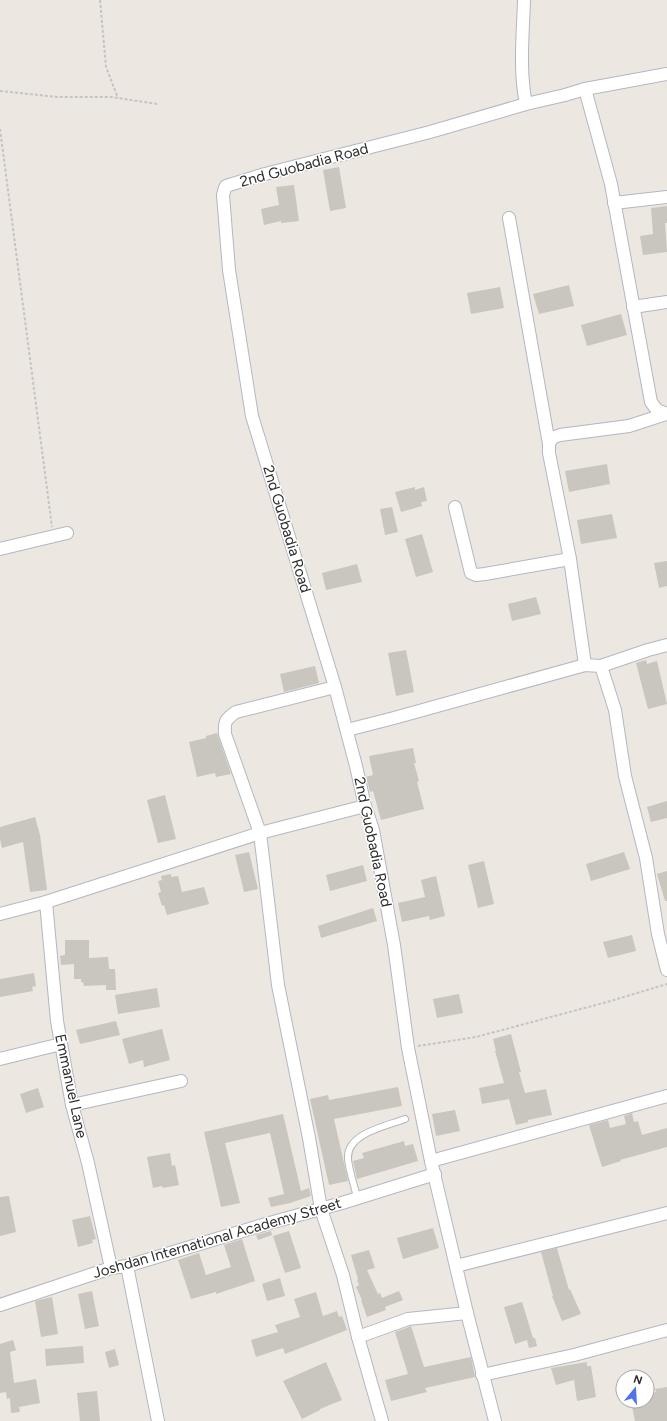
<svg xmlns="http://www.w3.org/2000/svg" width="667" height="1421" font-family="Figtree,sans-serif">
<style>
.building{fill:#c9c5bf}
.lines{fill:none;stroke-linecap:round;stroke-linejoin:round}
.lane-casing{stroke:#b4b7bf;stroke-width:8}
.street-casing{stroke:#b4b7bf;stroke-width:14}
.path{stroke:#c4c4c4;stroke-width:2;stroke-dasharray:3 2;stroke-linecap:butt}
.lane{stroke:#fff;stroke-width:6}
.street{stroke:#fff;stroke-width:12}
.labels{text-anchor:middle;stroke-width:3;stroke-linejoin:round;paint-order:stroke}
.street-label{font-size:15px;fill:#2d2d2d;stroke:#fff}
</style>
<rect width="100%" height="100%" fill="#ede7e1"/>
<g class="building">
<path d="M339 167 346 208 330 211 323 170Z"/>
<path d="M294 185 299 221 281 223V221L264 225 261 209 279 205 276 187Z"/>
<path d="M667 206V223H665L667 252 643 255 640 236 653 234 651 208Z"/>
<path d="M569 285 574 306 539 314 533 294Z"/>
<path d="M500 287 504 308 471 314 467 293Z"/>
<path d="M621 314 627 335 587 346 581 325Z"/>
<path d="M607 464 610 484 569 492 565 471Z"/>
<path d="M415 487V490L424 487 427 501 421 502 422 506 401 512 395 492Z"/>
<path d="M392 507 398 532 385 535 380 509Z"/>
<path d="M612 514 617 538 581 544 577 520Z"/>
<path d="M422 534 433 572 416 577 405 539Z"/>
<path d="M667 561V586L659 588 654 563Z"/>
<path d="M357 564 362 582 326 590 322 573Z"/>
<path d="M536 597 541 614 512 621 508 604Z"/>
<path d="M406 650 414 692 396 696 388 653Z"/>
<path d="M646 660 647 664 657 661 667 704 648 709 636 663Z"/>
<path d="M315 666 319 683 284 692 280 674Z"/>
<path d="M217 733 231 774 216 777 215 773 197 777 189 742 206 738V736Z"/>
<path d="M413 748 416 763H414L419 781 417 782 424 809 381 820 373 791 370 792 366 777 373 775 369 756Z"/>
<path d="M165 795 176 839 158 843 147 800Z"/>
<path d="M667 801V818L651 822 647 807Z"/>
<path d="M35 817 40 835 47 890 30 892 23 842 2 848 0 839V827Z"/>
<path d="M249 852 258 889 244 892 235 855Z"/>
<path d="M624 852 630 869 591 881 586 864Z"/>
<path d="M484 861 494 904 478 908 468 865Z"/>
<path d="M363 865 367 881 330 891 326 875Z"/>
<path d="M667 871V901H665L657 874Z"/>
<path d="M171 874V877L178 876 182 892 204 887 209 904 167 915 164 905 162 906 158 893 161 892 158 881 162 880 161 876Z"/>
<path d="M436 876 445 916 430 920 429 916 402 922 398 903 425 897 421 880Z"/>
<path d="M373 908 377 921 321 938 318 926Z"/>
<path d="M632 935 636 951 608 958 603 942Z"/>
<path d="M65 940H89V958L108 957 109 969H115L116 990H106V985L84 986 83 982H81V979H74V964L61 965 60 956 65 955Z"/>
<path d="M34 973 36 986 32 987 33 991 0 997V979Z"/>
<path d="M157 988 160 1007 118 1014 115 995Z"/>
<path d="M459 994 463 1013 437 1018 433 999Z"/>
<path d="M116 1021 120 1035 80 1044 76 1030Z"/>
<path d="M162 1029 170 1060 144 1067 143 1060 129 1064 122 1039Z"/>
<path d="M511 1034 521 1072H519L525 1093 546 1089 552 1115 528 1120V1122L516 1125 509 1099 482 1104 479 1088 504 1083 495 1051H496L493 1039Z"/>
<path d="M398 1087 402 1106 334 1119 348 1181 329 1185 310 1099 328 1095 329 1100Z"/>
<path d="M38 1088 44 1107 26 1113 20 1094Z"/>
<path d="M455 1110 460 1131 436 1136 432 1114Z"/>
<path d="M632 1113 634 1122 638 1121 642 1135 667 1128V1147L620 1160 621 1161 602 1167 589 1125 608 1120 610 1128 626 1124 624 1116Z"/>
<path d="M283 1114 301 1191 309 1188 311 1196 290 1203 271 1207 268 1198 284 1194 270 1133 225 1143 240 1203 221 1207 204 1132Z"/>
<path d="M404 1141 405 1146 413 1144 418 1161 357 1179 353 1161 364 1158 362 1153Z"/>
<path d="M170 1153 172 1166 175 1165 179 1185 163 1188 162 1186 153 1188 147 1157Z"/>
<path d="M9 1196 16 1232 0 1236V1197Z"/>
<path d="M90 1216 96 1239 92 1240 93 1243 78 1247 72 1220Z"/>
<path d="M433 1228 439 1248 403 1259 397 1238Z"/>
<path d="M271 1231 272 1235 258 1240 256 1235Z"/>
<path d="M289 1231 301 1268 285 1273 273 1236Z"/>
<path d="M242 1239 255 1281 216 1294V1292L191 1299 178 1260 199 1253 206 1275 231 1267 224 1245Z"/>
<path d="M557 1248 569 1290 570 1289 581 1314 562 1321 552 1296H553L541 1252Z"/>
<path d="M369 1250 375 1268 367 1270 378 1294 380 1293 382 1298 399 1291 403 1300 385 1307 386 1310 367 1317 361 1300H362L356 1287 359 1285 357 1280 358 1279 351 1255Z"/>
<path d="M280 1278 285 1296 267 1301 262 1284Z"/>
<path d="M92 1291 99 1326 85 1329 78 1294Z"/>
<path d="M316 1292 323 1316 337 1311 339 1317 342 1316 347 1330 285 1354 283 1348 256 1357 251 1340 278 1332 275 1325 300 1317 294 1299Z"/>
<path d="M52 1297 58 1334 41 1337 35 1301Z"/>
<path d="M522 1302 533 1338H535L537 1346 529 1348 527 1340 515 1344 504 1307Z"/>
<path d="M411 1326 424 1367 471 1357 475 1377 425 1388 427 1392 391 1401 385 1380 408 1374 395 1332Z"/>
<path d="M13 1340 16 1350 10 1352 14 1383 36 1379 40 1403 19 1407 20 1412 11 1413 10 1398 7 1399 6 1392 0 1393V1344Z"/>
<path d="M83 1346 84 1363 46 1366 45 1349Z"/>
<path d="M115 1349 119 1365 109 1368 105 1352Z"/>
<path d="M326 1362 342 1400 320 1409V1410L302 1419 283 1381Z"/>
<path d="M587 1362V1366H591L596 1397 577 1401 574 1380 556 1385 551 1368Z"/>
<path d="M667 1387V1421H635L631 1401H647V1394L656 1392 655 1389Z"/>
<path d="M97 1391 100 1421H80L77 1393Z"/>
</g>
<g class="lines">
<defs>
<path id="lane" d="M357 1197C355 1188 348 1167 348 1158 347 1133 387 1126 405 1119"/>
<g id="street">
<path d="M524 0C523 34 519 70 526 104L565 95 585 89 611 184 651 402 657 410 667 414"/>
<path d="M585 89 667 74"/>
<path d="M614 203 667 197"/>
<path d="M509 218 549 444"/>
<path d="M633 307 667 302"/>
<path d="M455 507 471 573 476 575 485 574 570 559"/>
<path d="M0 549 67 533"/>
<path d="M585 665 570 559 549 453V444L552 438 560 435 629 426 666 414"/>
<path d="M601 666 615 710 625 776 646 858 658 934 667 970"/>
<path d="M335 687 236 712C226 719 224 721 225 734L260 833 278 985 309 1138 321 1209 343 1275 358 1337 382 1421"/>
<path d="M347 730 394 718 585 665 601 666 648 650 667 645"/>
<path d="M46 902 57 1021 72 1105 88 1163 111 1268"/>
<path d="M0 914 46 902 260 833 365 806"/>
<path d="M0 1059 61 1044"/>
<path d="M72 1105 181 1081"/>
<path d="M431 1161 667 1096"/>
<path d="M127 1266 158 1421"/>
<path d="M456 1266 667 1213"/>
<path d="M0 1305 111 1268 127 1266 266 1224 342 1203 435 1174"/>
<path d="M358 1337 408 1319 467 1313"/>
<path d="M482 1375 574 1355 667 1330"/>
<path d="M495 1421 467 1313 431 1161 408 1048 394 945 373 830 365 806 356 766 335 687 252 416 229 270 223 195 225 188 226 186 265 174 430 132 526 104"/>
</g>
</defs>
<use href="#lane" class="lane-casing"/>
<use href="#street" class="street-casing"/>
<g class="path">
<path d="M100 0 106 67 118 98"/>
<path d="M0 91 58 97H112L157 104"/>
<path d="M0 129 52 527"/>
<path d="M418 1046 476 1037 607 1002 667 984"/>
</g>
<use href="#lane" class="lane"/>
<use href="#street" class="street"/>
</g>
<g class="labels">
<g class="street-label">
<text transform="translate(304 165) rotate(-15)" y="5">2nd Guobadia Road</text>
<text transform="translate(287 529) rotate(73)" y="5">2nd Guobadia Road</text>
<text transform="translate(373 842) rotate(78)" y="5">2nd Guobadia Road</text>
<text transform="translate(71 1086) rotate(78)" y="5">Emmanuel Lane</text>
<text transform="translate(217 1238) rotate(-16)" y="5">Joshdan International Academy Street</text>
</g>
</g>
<g transform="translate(635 1389) rotate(18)"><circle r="19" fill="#ffffff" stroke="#ababab"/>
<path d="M0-3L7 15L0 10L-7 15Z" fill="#5073eb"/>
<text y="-6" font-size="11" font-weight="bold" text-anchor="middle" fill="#2d2d2d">N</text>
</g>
</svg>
